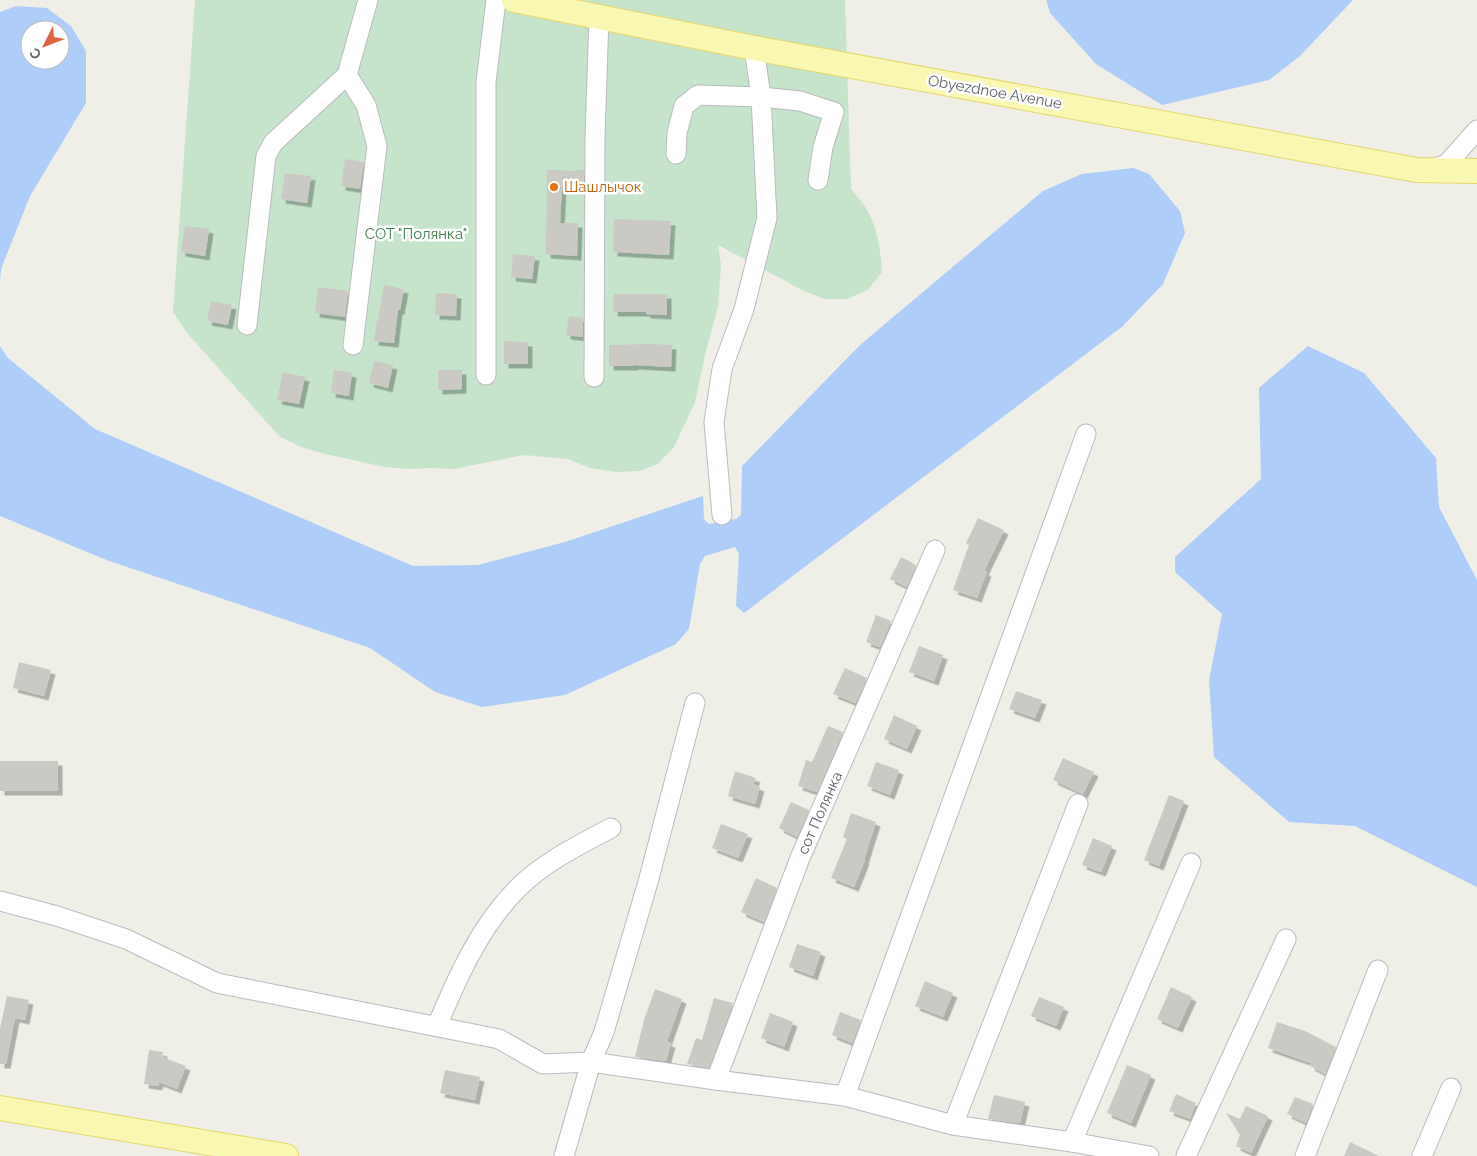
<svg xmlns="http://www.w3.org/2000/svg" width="1477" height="1156" font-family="Raleway,sans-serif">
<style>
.green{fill:#c6e4cb}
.water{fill:#aecdf8;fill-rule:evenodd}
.building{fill:#cbc9c4;filter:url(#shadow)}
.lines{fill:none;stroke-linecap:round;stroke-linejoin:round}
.minor-casing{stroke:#b9bbbf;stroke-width:21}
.major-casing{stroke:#e6d669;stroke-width:26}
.minor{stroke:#fff;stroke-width:19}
.major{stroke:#f9f8b3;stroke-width:24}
.food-dot{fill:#e8710a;stroke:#fff;stroke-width:2}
.labels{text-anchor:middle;stroke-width:5;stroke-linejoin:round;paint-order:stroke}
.street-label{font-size:15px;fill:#5e6166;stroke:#fff}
.food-label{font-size:15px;fill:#c56008;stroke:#fff;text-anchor:start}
.park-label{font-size:15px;fill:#3c8049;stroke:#fff}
</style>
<defs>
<filter id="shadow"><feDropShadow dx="4.5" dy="4.5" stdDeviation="0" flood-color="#0004"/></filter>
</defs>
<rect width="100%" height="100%" fill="#efefe7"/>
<path class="green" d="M195 0H845L851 189C856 195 861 201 866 208 877 226 881 251 882 272L868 290 847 299H824L804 291 718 245 721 265 718 307 706 351 695 402 674 447 658 464 639 471 617 472 590 468 568 459 524 455 454 469 430 468 408 469 385 467 325 454 301 447 279 436 187 333 173 312Z"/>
<g class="water">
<path d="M1046 0H1353L1300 56 1269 80 1162 105 1096 64 1050 13Z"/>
<path d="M16 6 47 8 71 26 86 51V103L30 196 1 269 0 283V12ZM30 30H60V60H30Z"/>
<path d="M1133 168 1149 174 1180 211 1185 233 1163 284 1123 326 744 613 736 606 739 554 735 547 705 556 700 564 689 629 676 644 565 695 482 707 435 692 370 648 109 561 0 516V346L8 358 95 429 413 566 478 565 565 542 703 496 704 519 709 524 736 519 741 515 742 466 860 345 1043 191 1082 174Z"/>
<path d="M1308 346 1364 373 1436 458 1439 507 1477 580V887L1355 826 1289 822 1214 757 1209 680 1222 614 1175 572V557L1261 479 1259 388Z"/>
</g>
<g class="building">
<path d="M345 159 364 162 360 189 341 186Z"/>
<path d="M547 170 577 171V170H584V188L562 187 560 223H578L577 256 546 254Z"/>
<path d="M285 173 311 176 307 203 281 199Z"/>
<path d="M614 219 671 221 669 255 613 252Z"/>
<path d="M185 226 209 229 205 256 181 252Z"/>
<path d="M513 254 535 256 532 279 511 277Z"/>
<path d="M384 285 404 289 400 310H398L394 343 374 341 377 320H378Z"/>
<path d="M318 287 348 291 345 317 315 313Z"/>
<path d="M436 293 457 294 456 316 435 315Z"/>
<path d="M614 294H667V315L646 314V312H613Z"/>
<path d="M211 301 232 305 228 325 207 321Z"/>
<path d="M569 316 583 318V337L566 335Z"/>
<path d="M504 341 528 342V364H504Z"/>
<path d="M651 344 672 345 671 367 634 365V366H609V345Z"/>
<path d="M374 361 393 365 388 388 369 383Z"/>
<path d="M334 370 352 373 349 396 331 393Z"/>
<path d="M438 370H462V389L438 390Z"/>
<path d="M283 372 305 377 299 404 277 400Z"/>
<path d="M978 518 1004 530 984 571 987 572 977 598 953 590 969 545 966 543Z"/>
<path d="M901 557 916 565 907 587 890 579Z"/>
<path d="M876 615 891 621 880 647 866 642Z"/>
<path d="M919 646 943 655 934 681 909 672Z"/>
<path d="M19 662 51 670 44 696 13 688Z"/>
<path d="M845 668 867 678 855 703 833 694Z"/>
<path d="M1016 691 1042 700 1035 718 1009 709Z"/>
<path d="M894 715 917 726 907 749 884 739Z"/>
<path d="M828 726 843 732 817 792 798 786 806 760 812 762Z"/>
<path d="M1063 758 1094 772 1083 794 1053 780Z"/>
<rect x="0" y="761" width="58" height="30"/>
<path d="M876 762 899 770 890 795 867 786Z"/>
<path d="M735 771 756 778 753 784 760 787 755 804 728 796Z"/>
<path d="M1169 795 1184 801 1159 866 1144 860Z"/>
<path d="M791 802 809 810 797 837 779 828Z"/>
<path d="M851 813 876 822 864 860H865L854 887 831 878 847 839 843 837Z"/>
<path d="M721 824 748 834 738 858 712 848Z"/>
<path d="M1093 838 1112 846 1101 872 1082 865Z"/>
<path d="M756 878 777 888 764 922 741 912Z"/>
<path d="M797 944 821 952 813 976 789 967Z"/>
<path d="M925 981 953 993 943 1017 915 1006Z"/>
<path d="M1171 987 1192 997 1178 1028 1157 1019Z"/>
<path d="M655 989 682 999 667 1042 671 1043 666 1061 635 1057 644 1020Z"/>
<path d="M7 996 29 1000 25 1020 15 1018 6 1064H0V1028Z"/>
<path d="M1039 997 1064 1007 1056 1026 1031 1016Z"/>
<path d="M714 998 733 1003 709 1068 687 1064 696 1038 702 1040Z"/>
<path d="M840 1012 861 1020 852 1043 832 1035Z"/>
<path d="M770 1013 793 1022 784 1047 761 1038Z"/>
<path d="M1277 1022 1305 1031 1336 1047 1325 1074 1310 1066 1311 1063 1268 1048Z"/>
<path d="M149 1050 163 1052 162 1057 186 1066 177 1089 159 1082 158 1086 144 1084Z"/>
<path d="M1127 1065 1151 1075 1131 1123 1107 1113Z"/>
<path d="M445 1070 480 1077 475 1100 440 1093Z"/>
<path d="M1176 1094 1196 1103 1190 1119 1169 1111Z"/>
<path d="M994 1095 1025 1102 1020 1123 988 1119Z"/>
<path d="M1295 1097 1313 1104 1306 1123 1287 1114Z"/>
<path d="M1246 1106 1268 1116 1251 1153 1236 1146 1240 1135 1226 1113 1240 1119Z"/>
<path d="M1350 1142 1379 1156H1344Z"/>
</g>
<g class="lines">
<defs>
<g id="minor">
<path d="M676 154 677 133 684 106 698 95 761 97 800 101 834 112 823 147 818 180"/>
<path d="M1430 170 1447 164 1477 130"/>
<path d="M247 325 266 156 273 143 347 75"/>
<path d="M353 345 377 146 366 105 347 75 368 0"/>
<path d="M486 375V82L496 0"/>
<path d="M594 377 595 137 599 16"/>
<path d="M722 515 714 422 722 369 744 309 767 218 761 97 754 48"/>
<path d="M0 901 57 916 126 939 217 983 499 1039 543 1064 591 1062 716 1080 845 1096 953 1125 1072 1142 1149 1156"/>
<path d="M437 1026C457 978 480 926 518 888 544 862 579 845 611 828"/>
<path d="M716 1080 800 858 935 550"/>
<path d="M845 1096 1086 434"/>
<path d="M953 1125 1078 804"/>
<path d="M1072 1142 1191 863"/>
<path d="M564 1156 591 1062 604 1032 648 882 695 703"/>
<path d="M1186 1156 1286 939"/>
<path d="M1305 1156 1378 970"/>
<path d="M1422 1156 1451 1088"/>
</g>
<g id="major">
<path d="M514 0 754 48 1417 170 1477 171"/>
<path d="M0 1108 286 1156"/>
</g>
</defs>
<use href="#minor" class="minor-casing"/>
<use href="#major" class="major-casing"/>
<use href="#minor" class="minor"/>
<use href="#major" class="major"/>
</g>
<circle class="food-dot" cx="554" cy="187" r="5"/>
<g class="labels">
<g class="street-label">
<text transform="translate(995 92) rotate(10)" y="5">Obyezdnoe Avenue</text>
<text transform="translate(820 813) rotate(-66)" y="5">сот Полянка</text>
</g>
<g class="food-label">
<text x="564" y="192">Шашлычок</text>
</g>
<g class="park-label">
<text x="416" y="239">СОТ "Полянка"</text>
</g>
</g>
<g transform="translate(45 45) rotate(228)"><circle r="24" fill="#ffffff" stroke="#bfc0c2"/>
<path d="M0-4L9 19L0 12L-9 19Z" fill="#db6441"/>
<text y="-8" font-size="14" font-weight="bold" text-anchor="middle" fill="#5e6166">С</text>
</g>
</svg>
